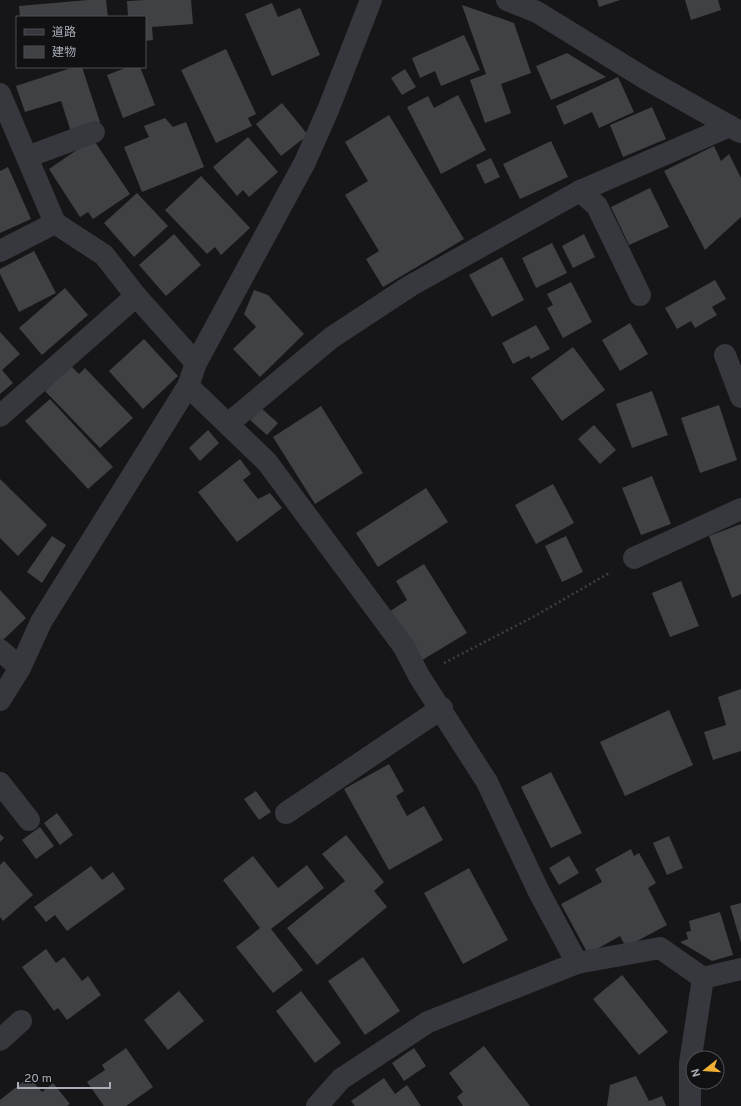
<svg xmlns="http://www.w3.org/2000/svg" width="741" height="1106" font-family="Overpass,'Noto Sans JP',sans-serif">
<style>
.building{fill:#404145}
.lines{fill:none;stroke-linecap:round;stroke-linejoin:round}
.path{stroke:#3d3f44;stroke-width:2.5;stroke-dasharray:2 3;stroke-linecap:butt}
.minor{stroke:#37383d;stroke-width:22}
</style>
<rect width="100%" height="100%" fill="#161618"/>
<g class="building">
<path d="M88 0H106L108 17H20L19 6Z"/>
<path d="M145 0H191L193 24 152 27 153 40 145 41V17H128L127 1Z"/>
<path d="M597 0H620L599 7Z"/>
<path d="M685 0H718L721 10 691 20Z"/>
<path d="M272 3 278 17 300 8 320 55 272 76 245 14Z"/>
<path d="M462 5 514 23 531 73 501 84 511 113 485 123 470 80 486 74Z"/>
<path d="M464 35 480 70 441 86 435 71 420 78 412 58Z"/>
<path d="M226 49 256 114 248 118 252 126 216 143 181 70Z"/>
<path d="M567 53 606 77 551 100 536 66Z"/>
<path d="M74 67H82L100 122 71 132 61 101 25 112 16 86Z"/>
<path d="M128 67H140L155 105 123 118 107 75Z"/>
<path d="M405 69 416 87 402 95 391 78Z"/>
<path d="M618 77 634 112 599 128 592 112 564 125 556 106Z"/>
<path d="M458 95 486 150 441 174 407 107 428 96 434 108Z"/>
<path d="M282 103 308 135 281 156 256 124Z"/>
<path d="M652 107 666 139 623 157 610 125Z"/>
<path d="M389 115 464 239 383 287 366 259 379 251 345 195 368 181 345 142Z"/>
<path d="M165 118 173 127 186 122 204 167 142 192 124 147 149 137 144 126Z"/>
<path d="M248 137 278 172 249 197 243 190 237 196 213 167Z"/>
<path d="M93 139 130 194 93 219 88 212 80 217 49 169Z"/>
<path d="M551 141 568 177 520 199 503 164Z"/>
<path d="M714 146 721 161 729 154 741 178V217L705 250 664 171Z"/>
<path d="M491 158 500 177 485 184 476 165Z"/>
<path d="M8 167 31 219 0 233V171Z"/>
<path d="M201 176 250 228 221 255 215 247 207 254 165 210Z"/>
<path d="M650 188 669 227 629 245 611 207Z"/>
<path d="M137 193 168 226 134 257 104 223Z"/>
<path d="M174 234 201 265 166 296 139 265Z"/>
<path d="M584 234 595 257 573 268 562 246Z"/>
<path d="M552 243 567 273 536 288 522 258Z"/>
<path d="M34 251 56 293 19 312 0 274V269Z"/>
<path d="M502 257 524 300 492 317 469 275Z"/>
<path d="M715 280 726 299 712 307 717 315 695 328 691 321 677 329 665 308Z"/>
<path d="M571 282 592 322 563 338 547 308 553 305 547 294Z"/>
<path d="M65 288 88 315 42 355 19 328Z"/>
<path d="M254 290 268 295 304 334 260 377 233 349 256 327 244 314Z"/>
<path d="M630 323 648 354 620 371 602 340Z"/>
<path d="M536 325 550 349 531 359 529 356 513 364 502 343Z"/>
<path d="M0 332 20 354 2 370 13 383 0 394Z"/>
<path d="M144 339 178 376 143 409 109 371Z"/>
<path d="M573 347 605 390 562 421 531 378Z"/>
<path d="M71 366 79 374 85 368 133 418 100 448 45 391Z"/>
<path d="M652 391 668 435 632 448 616 404Z"/>
<path d="M50 399 113 467 88 489 25 421Z"/>
<path d="M719 405 737 460 700 473 681 418Z"/>
<path d="M321 406 363 473 315 504 273 437Z"/>
<path d="M261 408 278 423 267 435 250 420Z"/>
<path d="M594 425 616 450 600 464 578 439Z"/>
<path d="M208 430 219 443 200 461 189 448Z"/>
<path d="M240 459 251 474 243 480 258 499 270 493 282 508 237 542 198 492Z"/>
<path d="M652 476 671 524 641 535 622 488Z"/>
<path d="M0 479 47 525 18 556 0 538Z"/>
<path d="M553 484 574 523 536 544 515 505Z"/>
<path d="M426 488 448 522 378 567 356 533Z"/>
<path d="M741 524V594L732 598 709 536Z"/>
<path d="M52 536 66 545 42 583 27 572Z"/>
<path d="M566 536 583 572 562 582 545 546Z"/>
<path d="M424 564 467 633 419 662 389 612 407 600 396 581Z"/>
<path d="M681 581 699 626 670 637 652 593Z"/>
<path d="M0 590 26 618 2 641 0 639Z"/>
<path d="M741 689V751L713 760 704 732 726 725 718 697Z"/>
<path d="M669 710 693 765 625 796 600 742Z"/>
<path d="M389 764 404 791 396 796 407 816 424 806 443 840 389 870 344 789Z"/>
<path d="M551 772 582 833 551 848 521 787Z"/>
<path d="M256 791 271 812 259 820 244 799Z"/>
<path d="M57 813 73 835 60 845 44 823Z"/>
<path d="M40 827 54 846 36 859 22 840Z"/>
<path d="M0 834 4 838 0 842Z"/>
<path d="M346 835 384 882 374 891 387 907 317 965 287 928 345 881 322 854Z"/>
<path d="M669 836 683 868 667 875 653 843Z"/>
<path d="M631 849 634 856 639 853 656 883 648 888 667 925 626 947 620 936 588 954 561 904 602 882 595 869Z"/>
<path d="M253 856 278 888 307 865 324 888 271 929 303 970 273 993 236 947 260 928 223 880Z"/>
<path d="M569 856 579 873 559 885 549 868Z"/>
<path d="M4 861 33 895 3 921 0 917V865Z"/>
<path d="M91 866 102 880 113 872 125 889 67 931 55 915 46 922 34 907Z"/>
<path d="M469 868 508 940 463 964 424 893Z"/>
<path d="M741 903V943L730 906Z"/>
<path d="M720 912 733 955 712 961 680 942 688 939 686 932 691 931 689 921Z"/>
<path d="M46 949 56 963 64 957 82 981 88 976 101 995 67 1020 58 1008 54 1011 22 967Z"/>
<path d="M363 957 400 1011 365 1035 328 981Z"/>
<path d="M622 975 668 1032 639 1055 593 999Z"/>
<path d="M179 991 204 1021 168 1050 144 1020Z"/>
<path d="M301 991 341 1043 315 1063 276 1011Z"/>
<path d="M484 1046 530 1106H463L457 1097 463 1092 449 1073Z"/>
<path d="M126 1048 153 1087 126 1106H104L87 1082 105 1070 102 1065Z"/>
<path d="M414 1048 426 1066 404 1081 392 1063Z"/>
<path d="M636 1076 649 1101 662 1096 666 1106H607L610 1085Z"/>
<path d="M29 1077 42 1092 53 1083 70 1104 67 1106H0V1100Z"/>
<path d="M384 1078 395 1094 407 1085 421 1106H355L351 1101Z"/>
</g>
<g class="lines">
<path class="path" d="M444 663 535 616 611 572"/>
<g class="minor">
<path d="M507 0 537 12 646 79 740 132"/>
<path d="M0 94 55 223"/>
<path d="M27 157 94 132"/>
<path d="M580 191 597 206 640 295"/>
<path d="M0 251 55 223 104 255 136 296"/>
<path d="M725 355 741 397"/>
<path d="M188 386 267 462 404 647 419 676 487 782 539 892 577 963"/>
<path d="M0 416 136 296 196 363"/>
<path d="M229 423 331 338 410 286 580 191 730 126"/>
<path d="M634 558 741 509"/>
<path d="M0 650 20 668"/>
<path d="M0 700 20 668 41 622 188 386 196 363 305 162 328 110 371 0"/>
<path d="M0 783 29 820"/>
<path d="M286 813 442 708"/>
<path d="M0 1040 21 1021"/>
<path d="M317 1106 341 1079 428 1022 577 963 660 948 703 978 741 969"/>
<path d="M690 1106V1063L703 978"/>
</g>
</g>
<rect x="16" y="16" width="130" height="52" fill="#111113" stroke="#4d4f55"/>
<rect x="24" y="29" width="20" height="6" fill="#37383d" stroke="#4d4f55"/>
<text x="52" y="36" font-size="12" fill="#a8adb8">道路</text>
<rect x="24" y="46" width="20" height="12" fill="#404145" stroke="#4d4f55"/>
<text x="52" y="56" font-size="12" fill="#a8adb8">建物</text>
<g transform="translate(705 1070) rotate(253)"><circle r="19" fill="#111113" stroke="#4d4f55"/>
<path d="M0-3L7 15L0 10L-7 15Z" fill="#f2b134"/>
<text y="-6" font-size="11" font-weight="bold" text-anchor="middle" fill="#a8adb8">N</text>
</g>
<path d="M18 1082v6h92v-6" fill="none" stroke="#a8adb8" stroke-width="2"/>
<text x="24" y="1082" font-size="12" fill="#a8adb8" stroke="#111113" stroke-width="3" paint-order="stroke">20 m</text>
</svg>
